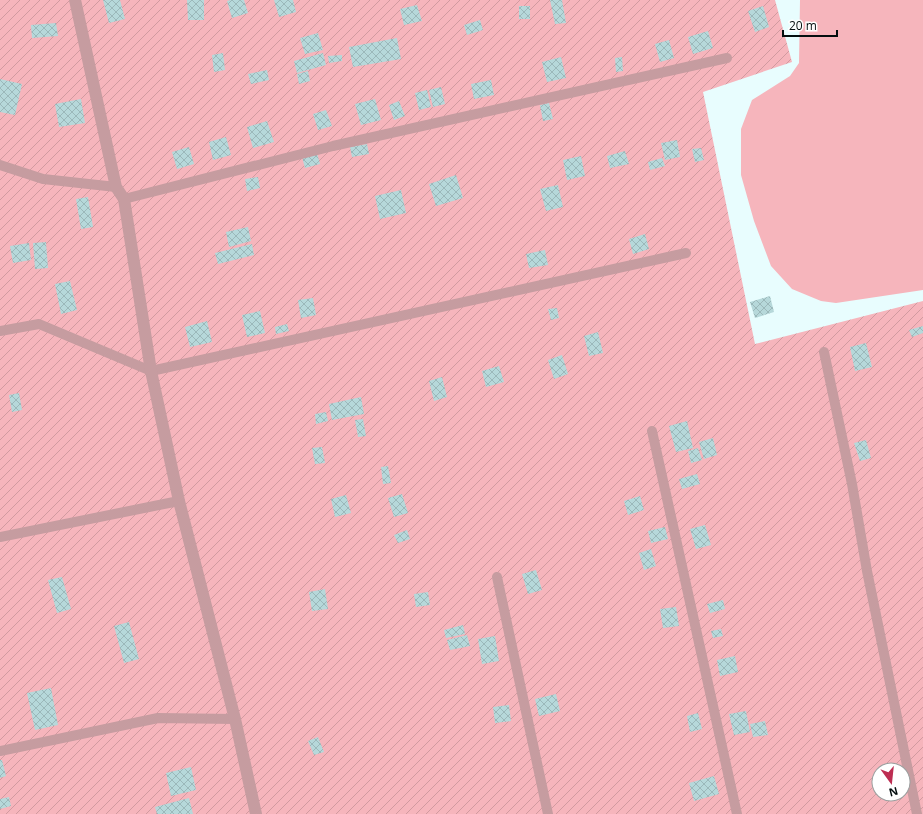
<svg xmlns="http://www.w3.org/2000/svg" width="923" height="814" font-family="'Open Sans',sans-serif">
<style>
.grass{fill:#f6b5bc}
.garden{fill:url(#garden-furrows);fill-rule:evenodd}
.building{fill:url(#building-cross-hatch)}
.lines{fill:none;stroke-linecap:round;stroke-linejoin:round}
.service{stroke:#c69ca0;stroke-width:10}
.minor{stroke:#c69ca0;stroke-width:12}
</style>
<defs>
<pattern id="garden-furrows" width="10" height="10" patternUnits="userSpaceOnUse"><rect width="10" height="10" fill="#f6b5bc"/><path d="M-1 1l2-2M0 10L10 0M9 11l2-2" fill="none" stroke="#d19aa0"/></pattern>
<pattern id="building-cross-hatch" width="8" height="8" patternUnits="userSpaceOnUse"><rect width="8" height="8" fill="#b6d8da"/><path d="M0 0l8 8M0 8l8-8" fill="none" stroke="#9bb8ba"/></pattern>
</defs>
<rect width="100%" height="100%" fill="#e8fdfe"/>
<path class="grass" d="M800 0H923V290L836 303 821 301 792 289 771 266 754 221 741 175V129L752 100 790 76 799 63Z"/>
<path class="garden" d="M0 0H775L792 62 703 92 755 344 923 301V814H0ZM879 770H903V794H879Z"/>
<g class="building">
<path d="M103 0H120L125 19 109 23Z"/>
<path d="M187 0H204V20H188Z"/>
<path d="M230 0H244L248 13 232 18 227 1Z"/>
<path d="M274 0H293L296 12 279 17Z"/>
<path d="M550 0H562L566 23 555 24Z"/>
<path d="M417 5 422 21 404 25 400 9Z"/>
<rect x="519" y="6" width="11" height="13"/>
<path d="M763 6 769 27 755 32 748 11Z"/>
<path d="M480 20 483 30 467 35 464 25Z"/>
<path d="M56 23 58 36 32 38 31 25Z"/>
<path d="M708 31 713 48 693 54 688 37Z"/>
<path d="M318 33 323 50 305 54 300 38Z"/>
<path d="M397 38 401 59 353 67 349 47Z"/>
<path d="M669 40 674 58 660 62 655 44Z"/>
<path d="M223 53 225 70 214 72 212 55Z"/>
<path d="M323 53 326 65 297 73 294 61Z"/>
<path d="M342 55V61L329 63 328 56Z"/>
<path d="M561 57 566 78 547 82 542 62Z"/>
<path d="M622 57 623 71 616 72 615 58Z"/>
<path d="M267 70 269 80 251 84 248 74Z"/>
<path d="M308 71 310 81 299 84 297 74Z"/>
<path d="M0 79 22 84 15 115 0 112Z"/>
<path d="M491 80 494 95 474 99 471 84Z"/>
<path d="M441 87 445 104 433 107 429 90Z"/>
<path d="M427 90 431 107 419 110 415 93Z"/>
<path d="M81 99 85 123 59 127 55 104Z"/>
<path d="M375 99 381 120 361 125 355 104Z"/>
<path d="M399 101 405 116 394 120 389 105Z"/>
<path d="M549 103 553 119 543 121 540 105Z"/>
<path d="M326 110 332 126 318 130 313 114Z"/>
<path d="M267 121 274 142 253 148 247 127Z"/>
<path d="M226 137 231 155 213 160 209 142Z"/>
<path d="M677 140 680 157 665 160 661 143Z"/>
<path d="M367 144 369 154 352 157 350 147Z"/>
<path d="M189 147 194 164 177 169 172 152Z"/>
<path d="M701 148 704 160 695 162 692 149Z"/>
<path d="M625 151 629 164 610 168 607 156Z"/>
<path d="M317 153 320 164 305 168 302 157Z"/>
<path d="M581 156 585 176 567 180 563 160Z"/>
<path d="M662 158 665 166 650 170 648 162Z"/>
<path d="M456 175 463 198 436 206 429 184Z"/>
<path d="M258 177 260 188 247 191 245 179Z"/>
<path d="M558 185 563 207 546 211 540 189Z"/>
<path d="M401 190 406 213 380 219 375 196Z"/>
<path d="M88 197 93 227 81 229 76 199Z"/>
<path d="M248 227 251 241 229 247 226 232Z"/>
<path d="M645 234 649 249 633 254 629 239Z"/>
<path d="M46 242 48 268 35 269 33 243Z"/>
<path d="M29 243 31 260 13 263 10 246Z"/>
<path d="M252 244 254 255 218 264 215 253Z"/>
<path d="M545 250 548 265 529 268 526 254Z"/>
<path d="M70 281 77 310 61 314 55 284Z"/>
<path d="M770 296 774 312 755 318 750 302Z"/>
<path d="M313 298 316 315 301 318 298 300Z"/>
<path d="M557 308 559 318 551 320 548 309Z"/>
<path d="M260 311 265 333 247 337 242 315Z"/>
<path d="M207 321 212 342 190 347 185 327Z"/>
<path d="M287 324 289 331 276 334 275 327Z"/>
<path d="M923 326V333L912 337 909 330Z"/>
<path d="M598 332 603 353 589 356 584 336Z"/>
<path d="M866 343 872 367 855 371 850 347Z"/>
<path d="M562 355 568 374 554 379 548 360Z"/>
<path d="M499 366 504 382 486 387 482 371Z"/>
<path d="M442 377 447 397 434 401 429 381Z"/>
<path d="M19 393 22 410 12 412 9 395Z"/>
<path d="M361 397 364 414 332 420 329 404Z"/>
<path d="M326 412 328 421 316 424 315 414Z"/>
<path d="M363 419 366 436 358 437 355 420Z"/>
<path d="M687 421 693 448 676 452 669 426Z"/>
<path d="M713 438 717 455 704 459 699 442Z"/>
<path d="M866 440 871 458 860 461 854 443Z"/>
<path d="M322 447 325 463 315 464 312 448Z"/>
<path d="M698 448 702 460 691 463 688 451Z"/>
<path d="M388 466 391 483 383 484 381 467Z"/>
<path d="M697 474 700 484 682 489 679 479Z"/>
<path d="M402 494 408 513 394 517 388 498Z"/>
<path d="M346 495 351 513 335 517 331 499Z"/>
<path d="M640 496 644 510 628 515 624 501Z"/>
<path d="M705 525 711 545 696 549 690 529Z"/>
<path d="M665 527 668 539 651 543 648 531Z"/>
<path d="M407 530 410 539 398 543 394 535Z"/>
<path d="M651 549 656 566 644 570 639 553Z"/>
<path d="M536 570 542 590 528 594 522 574Z"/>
<path d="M62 577 71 609 57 613 48 580Z"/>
<path d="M325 589 328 609 312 611 309 592Z"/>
<path d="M428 592 430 605 416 607 414 594Z"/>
<path d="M723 600 725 609 710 613 707 604Z"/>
<path d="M676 607 679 626 663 628 660 609Z"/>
<path d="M129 622 139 659 124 663 114 626Z"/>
<path d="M463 625 465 634 446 638 444 630Z"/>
<path d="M721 629 723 636 713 638 711 631Z"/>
<path d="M467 635 470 646 450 650 447 640Z"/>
<path d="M495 636 499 661 482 664 478 639Z"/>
<path d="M735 656 738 672 720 676 717 660Z"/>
<path d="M51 688 58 725 35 730 27 693Z"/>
<path d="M556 694 560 711 539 716 535 699Z"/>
<path d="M509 705 511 721 495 723 493 707Z"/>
<path d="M746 711 750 732 734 735 729 714Z"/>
<path d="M698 713 702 729 690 732 687 716Z"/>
<path d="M765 721 768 735 753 737 750 724Z"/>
<path d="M318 737 324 752 314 755 308 741Z"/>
<path d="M0 760H2L6 776 0 778Z"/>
<path d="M191 767 196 790 171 796 166 773Z"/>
<path d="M714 776 719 794 694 801 689 783Z"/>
<path d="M9 797 11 806 0 809V799Z"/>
<path d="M189 798 193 814H157L155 807Z"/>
</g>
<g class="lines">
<g class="service">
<path d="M0 165 43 179 116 187"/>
<path d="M124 199 333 146 727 58"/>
<path d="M0 331 39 324 151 371 686 253"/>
<path d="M824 352 852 484 867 571 917 814"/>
<path d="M652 431 737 814"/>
<path d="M0 537 179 501"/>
<path d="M497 577 548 814"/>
<path d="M0 751 158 718 235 719"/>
</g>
<path class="minor" d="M75 0 116 187 124 199 151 371 179 501 235 719 256 814"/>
</g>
<g transform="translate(891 782) rotate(165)"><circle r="19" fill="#ffffff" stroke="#9b9f9f"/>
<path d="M0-3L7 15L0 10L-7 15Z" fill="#bd2d52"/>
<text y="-6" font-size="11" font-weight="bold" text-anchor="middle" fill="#040e0f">N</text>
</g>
<path d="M783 30v6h54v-6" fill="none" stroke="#040e0f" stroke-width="2"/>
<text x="789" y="30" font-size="12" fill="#040e0f" stroke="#ffffff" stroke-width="3" paint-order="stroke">20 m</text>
</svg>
